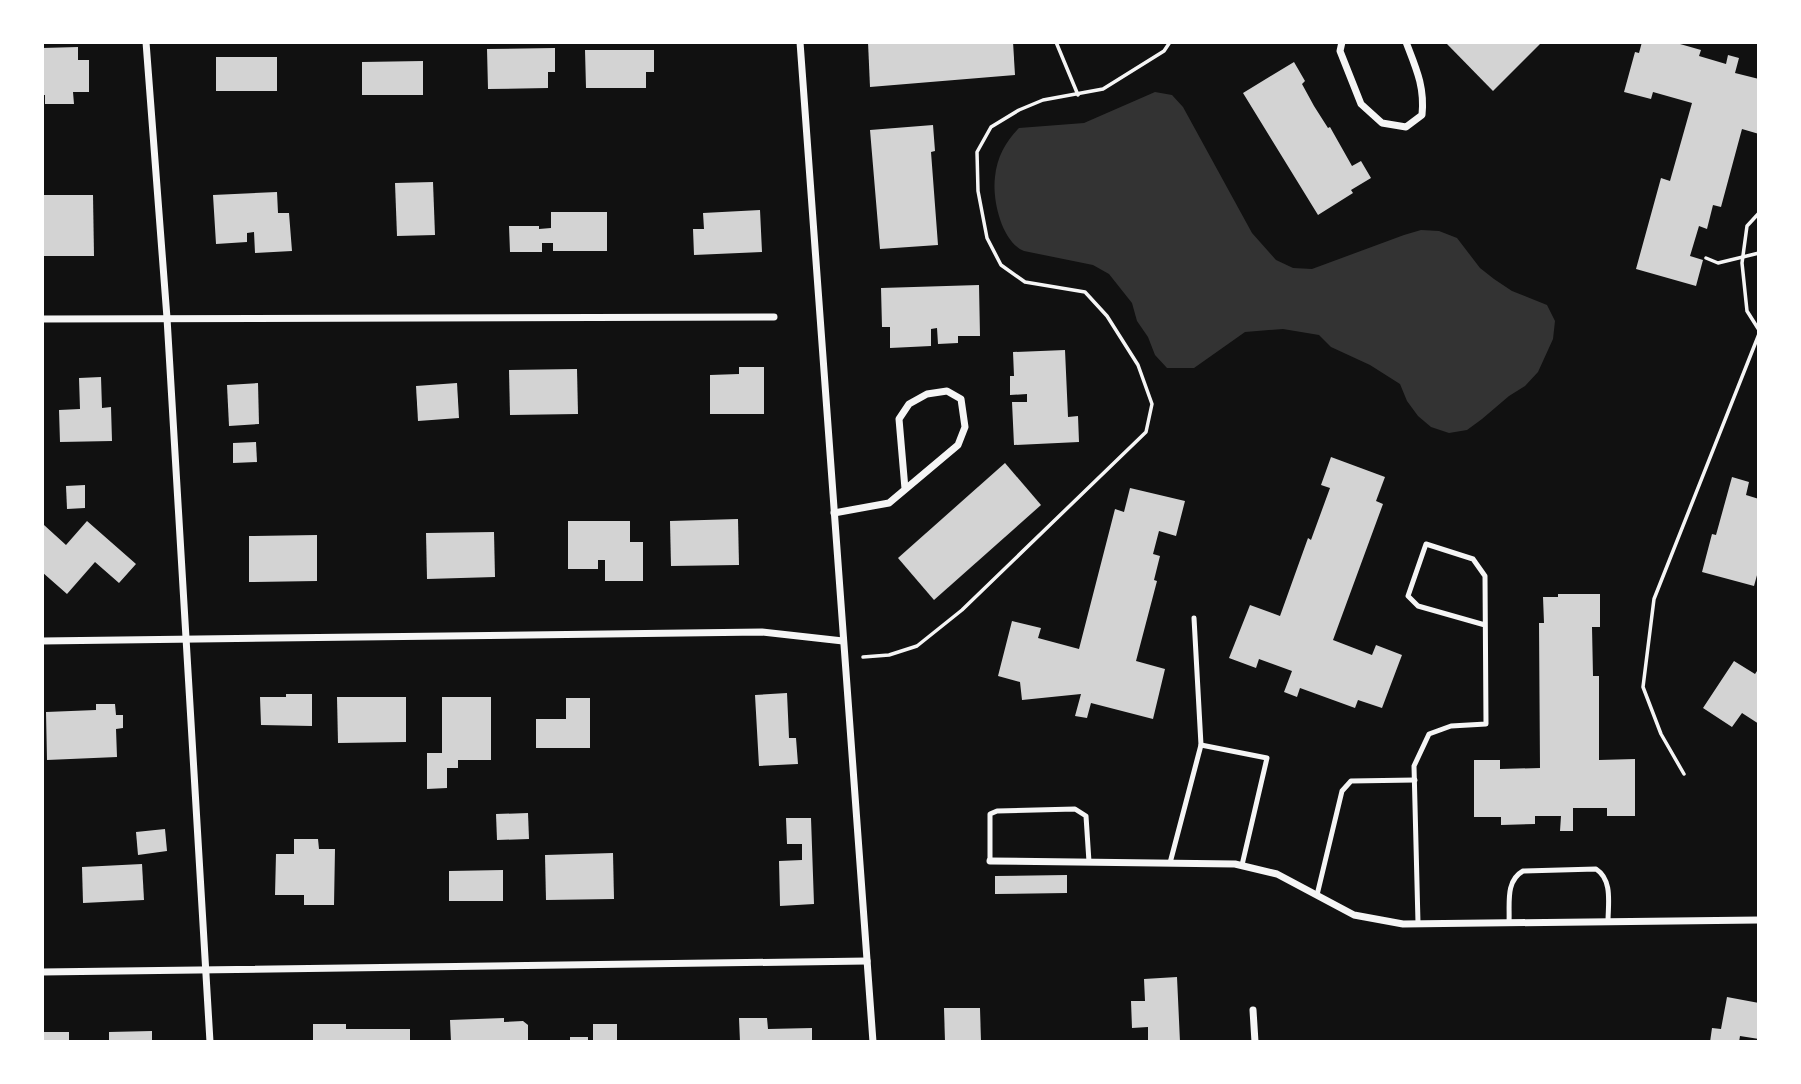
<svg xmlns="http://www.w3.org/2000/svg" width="1801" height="1084" font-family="'Fira Sans Condensed',sans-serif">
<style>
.water{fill:#333}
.building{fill:#d3d3d3}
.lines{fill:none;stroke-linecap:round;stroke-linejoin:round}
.path{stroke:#f5f5f5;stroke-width:3.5}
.service{stroke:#f5f5f5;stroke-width:5}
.minor{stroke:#f5f5f5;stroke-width:7}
</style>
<rect width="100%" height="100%" fill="#111"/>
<path class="water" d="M1155 92 1172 95 1183 107 1252 233 1276 260 1293 268 1312 269 1404 235 1421 230 1439 231 1457 238 1480 268 1494 279 1512 291 1547 305 1555 321 1553 339 1538 372 1525 386 1509 396 1482 419 1467 430 1449 433 1431 427 1418 416 1407 401 1400 384 1370 365 1331 347 1319 335 1283 329 1245 332 1194 368H1167L1155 355 1148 337 1137 321 1132 303 1109 274 1093 265 1024 251C1002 242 992 200 995 177 997 157 1006 141 1019 128L1084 123Z"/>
<g class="building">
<path d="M868 42H1013L1015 75 870 87Z"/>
<path d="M1449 42H1542L1493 91 1447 44Z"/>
<path d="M1642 42H1673L1701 50 1699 56 1726 64 1728 55 1739 58 1735 73 1759 79V134L1742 129 1721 207 1713 205 1707 229 1699 226 1690 256 1703 260 1696 286 1636 269 1661 178 1670 181 1692 103 1653 92 1651 99 1624 92 1635 52 1639 53Z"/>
<path d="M78 47V60H89V92H73L74 104H45V95H42V48Z"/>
<path d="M555 48V72H548V88L488 89 487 49Z"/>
<path d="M585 50H654V72H646V88H586Z"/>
<rect x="216" y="57" width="61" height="34"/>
<path d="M423 61V95H362V62Z"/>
<path d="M1294 62 1305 81 1302 84 1314 106 1328 128 1330 127 1352 166 1361 161 1371 178 1351 190 1353 193 1318 215 1243 93Z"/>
<path d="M933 125 935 151 931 152 938 245 880 249 870 130Z"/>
<path d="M433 182 435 235 397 236 395 183Z"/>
<path d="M277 192 278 213H289L292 251 255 253 254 232 247 233V242L216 244 213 195Z"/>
<path d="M42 195H93L94 256H42Z"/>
<path d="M760 210 762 252 694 255 693 229H704L703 213Z"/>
<path d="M551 212H607V251H553V243H542V252H510L509 226H539V229L551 228Z"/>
<path d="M979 285 980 336H958V343L938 344 937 328 931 329V346L890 348V327H882L881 288Z"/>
<path d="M1065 350 1068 417 1078 416 1079 442 1014 445 1012 402H1027V394L1010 395V376H1014L1013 352Z"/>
<path d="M739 367H764V414H710V375L739 374Z"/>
<path d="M577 369 578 414 510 415 509 370Z"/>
<path d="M101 377 102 408 111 407 112 441 60 442 59 410 80 409 79 378Z"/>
<path d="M258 383 259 424 229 426 227 385Z"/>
<path d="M457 383 459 418 418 421 416 386Z"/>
<path d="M256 442 257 462 233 463V443Z"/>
<path d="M1331 457 1385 477 1376 501 1383 504 1333 640 1372 655 1376 645 1402 655 1382 708 1358 700 1355 708 1300 688 1297 697 1284 692 1292 671 1259 659 1256 668 1229 658 1250 605 1280 616 1308 538 1311 540 1330 488 1321 485Z"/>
<path d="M1005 463 1041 505 934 600 898 558Z"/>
<path d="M1732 477 1749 482 1746 495 1759 499V568L1754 586 1702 572 1712 534 1716 535Z"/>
<path d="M85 485V508L67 509 66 486Z"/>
<path d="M1130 488 1185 501 1176 536 1159 531 1153 554 1160 556 1154 580 1157 581 1136 661 1165 669 1153 719 1091 703 1087 718 1075 716 1081 694 1022 700 1020 682 998 676 1012 621 1041 628 1038 638 1079 649 1115 509 1124 512Z"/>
<path d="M738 519 739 565 671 566 670 521Z"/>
<path d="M87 521 136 564 119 583 95 562 67 594 42 572V527L44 525 66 545Z"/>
<path d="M568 521H630V542H643V581H605V560H598V569H568Z"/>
<path d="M494 532 495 577 427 579 426 533Z"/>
<path d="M317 535V581L249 582V536Z"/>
<path d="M1558 594H1600V627H1592L1593 676H1599V760L1635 759V816H1607V808H1573V831H1560L1561 816H1535V824L1501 825V817H1474V760H1500V769L1540 768 1539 623H1544L1543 597H1558Z"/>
<path d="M1734 661 1755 674 1759 668V724L1742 713 1732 727 1703 708Z"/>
<path d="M787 693 789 738H796L798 764 759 766 755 695Z"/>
<path d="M286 694H312V726L261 725 260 697H286Z"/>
<path d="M337 697H406V742L338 743Z"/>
<path d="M442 697H491V760H458V768H447V788L427 789V753H442Z"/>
<path d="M566 698H590V748H536V719H566Z"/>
<path d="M96 704H115L116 715H123V728L116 729 117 757 47 760 46 712 96 710Z"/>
<path d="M528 813 529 839 497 840 496 814Z"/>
<path d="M786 818H811L814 904 780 906 779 861 802 860V844H787Z"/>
<path d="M165 829 167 851 138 855 136 832Z"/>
<path d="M294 839H318L319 849H335L334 905H304V895H275L276 854H294Z"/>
<path d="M613 853 614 899 546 900 545 855Z"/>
<path d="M142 864 144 900 83 903 82 867Z"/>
<path d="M503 870V901H449V871Z"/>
<path d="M1067 875V893L995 894V876Z"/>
<path d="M1177 977 1180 1042H1148V1027L1132 1028 1131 1001H1145L1144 979Z"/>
<path d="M1727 997 1759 1003V1039L1740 1036 1739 1042H1710L1712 1028 1721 1029Z"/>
<path d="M944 1008H980L981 1042H945Z"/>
<path d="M504 1018V1022L523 1021 528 1025V1042H451L450 1020Z"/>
<path d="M739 1018H767L768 1029 812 1028V1042H740Z"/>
<path d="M313 1024H346V1029H410V1042H313Z"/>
<rect x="593" y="1024" width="24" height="18"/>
<path d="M152 1031V1042H109V1032Z"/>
<rect x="44" y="1032" width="25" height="10"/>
<rect x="570" y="1037" width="18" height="5"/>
</g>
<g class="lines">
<g class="path">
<path d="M1056 42 1078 95"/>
<path d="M1759 213 1747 226 1742 263 1747 311 1759 330"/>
<path d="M1706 258 1718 263 1759 253"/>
<path d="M863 657 889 655 917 646 962 610 1146 432 1152 404 1138 365 1107 316 1085 292 1025 282 1001 265 987 238 978 191 977 152 991 127 1019 110 1043 100 1103 89 1164 51 1170 42"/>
<path d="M1684 774 1661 734 1643 687 1654 599 1759 334"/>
</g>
<g class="service">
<path d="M1194 618 1201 745"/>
<path d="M990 861V814L997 811 1075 809 1086 816 1089 862"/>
<path d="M1170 863 1201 745 1267 758 1242 865"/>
<path d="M1317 895 1342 791 1351 781 1415 780"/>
<path d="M1418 923 1414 766 1429 734 1451 726 1486 724 1485 576 1473 559 1426 544 1408 596 1418 606 1485 625"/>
<path d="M1509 923C1510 904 1505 881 1523 871L1596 869C1613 880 1608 904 1608 922"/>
</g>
<g class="minor">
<path d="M146 42 167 318 210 1042"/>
<path d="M800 42 873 1042"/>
<path d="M1342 42 1340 51 1361 104 1382 123 1406 127 1422 115C1425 87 1416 68 1406 42"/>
<path d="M42 319 774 317"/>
<path d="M834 513 889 503 958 445 965 427 961 399 947 391 927 394 909 404 899 419 905 489"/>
<path d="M42 641 762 632 843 641"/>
<path d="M990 861 1235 864 1277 874 1354 915 1403 924 1759 920"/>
<path d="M42 972 867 961"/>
<path d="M1253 1010 1255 1042"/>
</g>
</g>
<rect width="1801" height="1084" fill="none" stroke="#ffffff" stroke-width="88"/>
</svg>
